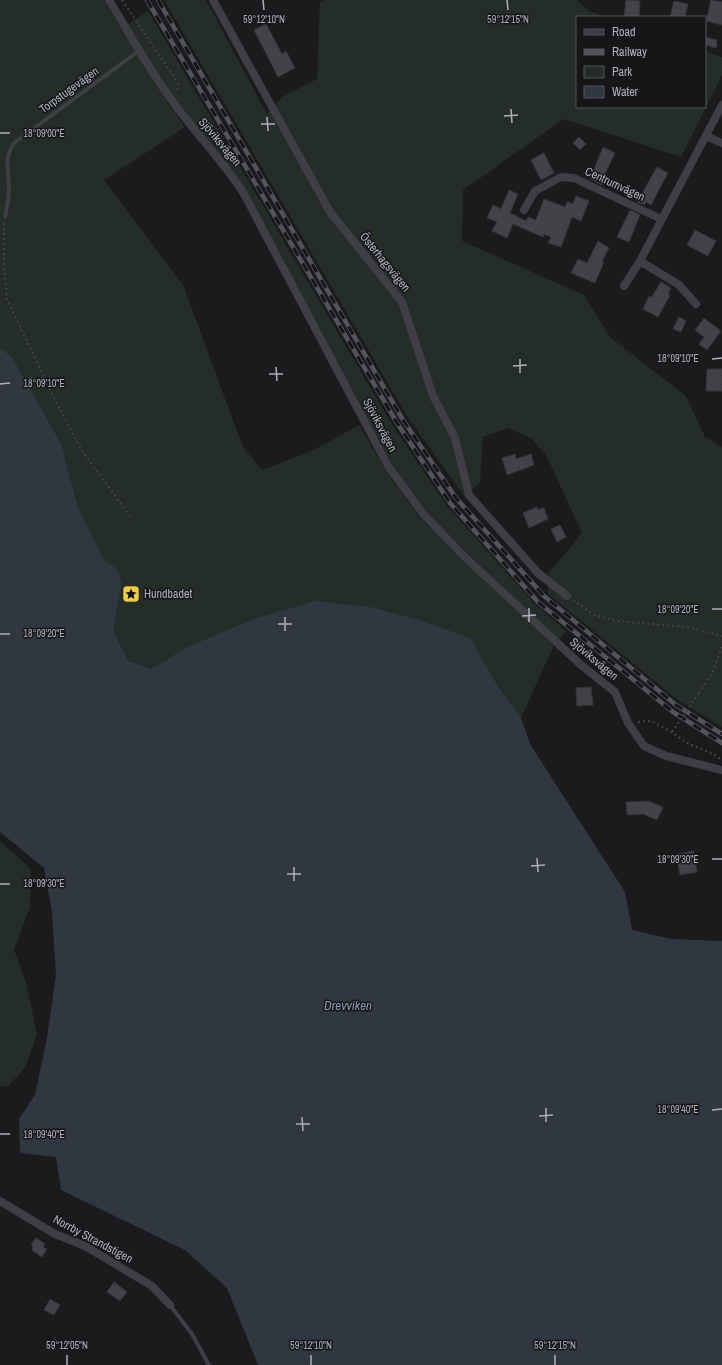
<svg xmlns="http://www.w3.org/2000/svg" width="722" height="1365" font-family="'Archivo Narrow',sans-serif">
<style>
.green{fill:#242d27}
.water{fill:#303741}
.building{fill:#424347;stroke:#353539}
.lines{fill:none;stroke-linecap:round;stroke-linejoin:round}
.path{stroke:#424349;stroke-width:2;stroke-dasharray:2 3;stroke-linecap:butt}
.service{stroke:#3e3e44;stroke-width:4}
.minor{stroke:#3e3e44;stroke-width:8}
.rail-casing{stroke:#53545b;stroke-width:4.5}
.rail{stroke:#161618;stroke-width:3;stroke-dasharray:9;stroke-linecap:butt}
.path-bridge{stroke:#424349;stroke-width:2;stroke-dasharray:2 3;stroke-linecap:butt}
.ticks{fill:none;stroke:#aeb0bc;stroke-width:1.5}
.labels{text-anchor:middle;stroke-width:3;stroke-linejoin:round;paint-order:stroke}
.street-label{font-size:12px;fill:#aeb0bc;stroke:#161618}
.poi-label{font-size:12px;fill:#aeb0bc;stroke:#161618;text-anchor:start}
.water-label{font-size:13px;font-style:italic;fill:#8699b5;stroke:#161618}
.ticks-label{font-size:10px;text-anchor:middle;fill:#aeb0bc;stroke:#161618;stroke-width:3;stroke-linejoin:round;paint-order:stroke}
</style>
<rect width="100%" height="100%" fill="#1b1b1d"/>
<g class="green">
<path d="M0 0H104L167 102 185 127 104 180 183 285 243 447 262 470 314 450 359 425 385 469 420 518 554 645 521 718 497 685 281 986 0 672Z"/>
<path d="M164 0H206L267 114 282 97 317 79 320 2 324 0H577L589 11 607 17H577V107H705V51L722 57V75L681 157 564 119 463 190 462 241 584 295 610 337 686 396 705 437 722 447V727L678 700 548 594V574L582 533 546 455 531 438 508 428 483 437 480 483 464 496 407 416Z"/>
<path d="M148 11 393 426 447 506 535 604 566 631 558 640 426 513 391 464 247 193 176 101 127 25Z"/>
<path d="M0 841 31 869 30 907 14 950 26 982 37 1034 25 1068 7 1087 0 1086Z"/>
</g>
<path class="water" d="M0 348 12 357 61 444 78 508 104 560 116 568 122 581 113 631 128 661 152 669 185 648 254 619 315 601 370 607 422 621 470 638 497 685 521 718 530 744 625 892 632 930 671 939 722 941V1365H258L227 1288 185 1250 61 1190 56 1157 20 1153 19 1119 35 1095 47 1038 56 975 52 913 44 868 0 832Z"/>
<g class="building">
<path d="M626 0 640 1 639 17H624Z"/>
<path d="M711 0 722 2V25L706 21Z"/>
<path d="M674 1 688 4 685 17H670Z"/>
<path d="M266 24 282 54 286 51 295 68 278 77 254 30Z"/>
<path d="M705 37 717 40 716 48 705 45Z"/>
<path d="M579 137 586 144 580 150 573 143Z"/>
<path d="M603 147 615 153 605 174 606 175 602 185 590 179Z"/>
<path d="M544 153 554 173 541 180 531 160Z"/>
<path d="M657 167 668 173 651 205 646 202 645 205 637 202Z"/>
<path d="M509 190 518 194 510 213 526 221 528 217 536 220 544 199 565 207 567 202 573 204 576 196 589 201 581 221 572 217 561 247 548 243 551 237 544 234 543 237 513 224 507 238 492 231 497 222 487 218 493 205 501 209Z"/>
<path d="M630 210 640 215 629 242 617 237Z"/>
<path d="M695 230 716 241 708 256 687 245Z"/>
<path d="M598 241 609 248 602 261 604 262 595 283 571 273 578 259 587 263Z"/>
<path d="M661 282 671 288 668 294 670 295 658 317 643 309 649 296 651 298Z"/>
<path d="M679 317 686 321 681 332 673 329Z"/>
<path d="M704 318 721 331 707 350 699 344 704 337 695 330Z"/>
<path d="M707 369H722V391H706Z"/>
<path d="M515 454 516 459 531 454 534 465 507 475 502 458Z"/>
<path d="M537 507 538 510 544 508 548 519 529 528 523 513Z"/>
<path d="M560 525 566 537 557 542 551 529Z"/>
<path d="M591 687 593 705 577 706 576 688Z"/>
<path d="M648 801 663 807 657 820 643 814 627 815 626 802Z"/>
<path d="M694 851 697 872 680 875 676 854Z"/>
<path d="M36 1238 45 1244 43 1247 47 1249 42 1257 32 1250 33 1247 31 1245Z"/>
<path d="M114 1282 127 1292 120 1301 107 1292Z"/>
<path d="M50 1299 60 1305 54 1315 44 1310Z"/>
</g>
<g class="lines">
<g class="path">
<path d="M122 0 178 83 177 93"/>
<path d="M4 223V264L7 299 51 392 82 451 130 516"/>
<path d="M573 600 594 615 617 621 688 627 722 636"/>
<path d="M699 693 712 673 722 647"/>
<path d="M638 722 651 721 672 732 685 742 715 755 722 760"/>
</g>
<g class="service">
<path d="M5 217C7 207 9 199 9 189 9 170 3 160 14 143L140 50"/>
<path d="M170 1305 192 1334 209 1365"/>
</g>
<g class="minor">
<path d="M109 0C130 34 149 70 173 102 196 134 223 161 244 194L388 466 423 514 464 556 581 665 615 692 628 723 644 746 666 756 722 770"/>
<path d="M213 0 330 212 402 302 433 396 455 438 469 495 538 573 567 596"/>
<path d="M706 136 722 143"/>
<path d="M524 210 535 191 561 177 574 178 661 219"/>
<path d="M640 261 679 285 696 304"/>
<path d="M624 286 640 261 722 105"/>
<path d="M0 1201 55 1234 85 1246 152 1286 170 1305"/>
</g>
<defs>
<g id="rail">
<path d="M147 0 397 423 450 503 538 602 673 712 722 743"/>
<path d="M158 0 403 420 456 498 544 596 676 705 722 734"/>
</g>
</defs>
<use href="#rail" class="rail-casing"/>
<use href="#rail" class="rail"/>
<path class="path-bridge" d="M672 732 699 693"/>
</g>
<path class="ticks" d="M263 0 264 10M507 0 508 10M511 109 512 123M504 116 518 115M267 117 268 131M261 124H275M0 133H10M520 359V373M712 359 722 358M513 366 527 365M276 367 277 381M269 374H283M0 384 10 383M529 608V622M712 609H722M522 616 536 615M285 617V631M278 624H292M0 634H10M537 858 538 872M712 859H722M531 866 545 865M294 867V881M287 874H301M0 884H10M546 1108V1122M712 1110 722 1109M539 1116 553 1115M302 1117 303 1131M296 1124H310M0 1134H10M67 1355V1365M311 1355V1365M555 1355V1365"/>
<defs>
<symbol id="sight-square" viewBox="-11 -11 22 22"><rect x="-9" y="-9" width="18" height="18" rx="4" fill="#eecd41" stroke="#161618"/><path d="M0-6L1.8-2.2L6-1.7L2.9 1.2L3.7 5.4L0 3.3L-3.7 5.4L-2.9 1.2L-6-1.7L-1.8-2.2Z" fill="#111"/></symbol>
</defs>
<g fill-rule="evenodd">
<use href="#sight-square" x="121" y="584" width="20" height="20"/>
</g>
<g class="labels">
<g class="street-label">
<text transform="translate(69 90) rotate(-36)" y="4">Torpstugevägen</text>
<text transform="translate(220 142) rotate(50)" y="4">Sjöviksvägen</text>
<text transform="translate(615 184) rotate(25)" y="4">Centrumvägen</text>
<text transform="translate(385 262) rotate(51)" y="4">Österhagsvägen</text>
<text transform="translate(380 425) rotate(62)" y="4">Sjöviksvägen</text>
<text transform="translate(594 659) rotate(40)" y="4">Sjöviksvägen</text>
<text transform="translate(93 1239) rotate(28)" y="4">Norrby Strandstigen</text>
</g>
<g class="poi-label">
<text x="144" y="598">Hundbadet</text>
</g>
<g class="water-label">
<text x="348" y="1010">Drevviken</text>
</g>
</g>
<g class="ticks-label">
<text x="264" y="23">59°12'10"N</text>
<text x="508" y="23">59°12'15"N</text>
<text x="44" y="137">18°09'00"E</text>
<text x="678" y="362">18°09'10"E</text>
<text x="44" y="387">18°09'10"E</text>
<text x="678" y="613">18°09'20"E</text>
<text x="44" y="637">18°09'20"E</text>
<text x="678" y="863">18°09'30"E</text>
<text x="44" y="887">18°09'30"E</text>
<text x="678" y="1113">18°09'40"E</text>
<text x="44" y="1138">18°09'40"E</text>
<text x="67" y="1349">59°12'05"N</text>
<text x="311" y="1349">59°12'10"N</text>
<text x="555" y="1349">59°12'15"N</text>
</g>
<rect x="576" y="16" width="130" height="92" fill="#161618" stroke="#53545a"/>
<rect x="584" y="29" width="20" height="6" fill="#3e3e44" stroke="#53545a"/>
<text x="612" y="36" font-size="12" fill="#aeb0bc">Road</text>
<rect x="584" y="49" width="20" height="6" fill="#53545b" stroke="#53545a"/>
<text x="612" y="56" font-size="12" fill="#aeb0bc">Railway</text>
<rect x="584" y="66" width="20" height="12" fill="#242d27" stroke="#53545a"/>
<text x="612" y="76" font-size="12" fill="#aeb0bc">Park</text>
<rect x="584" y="86" width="20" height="12" fill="#303741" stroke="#53545a"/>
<text x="612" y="96" font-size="12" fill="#aeb0bc">Water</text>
</svg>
